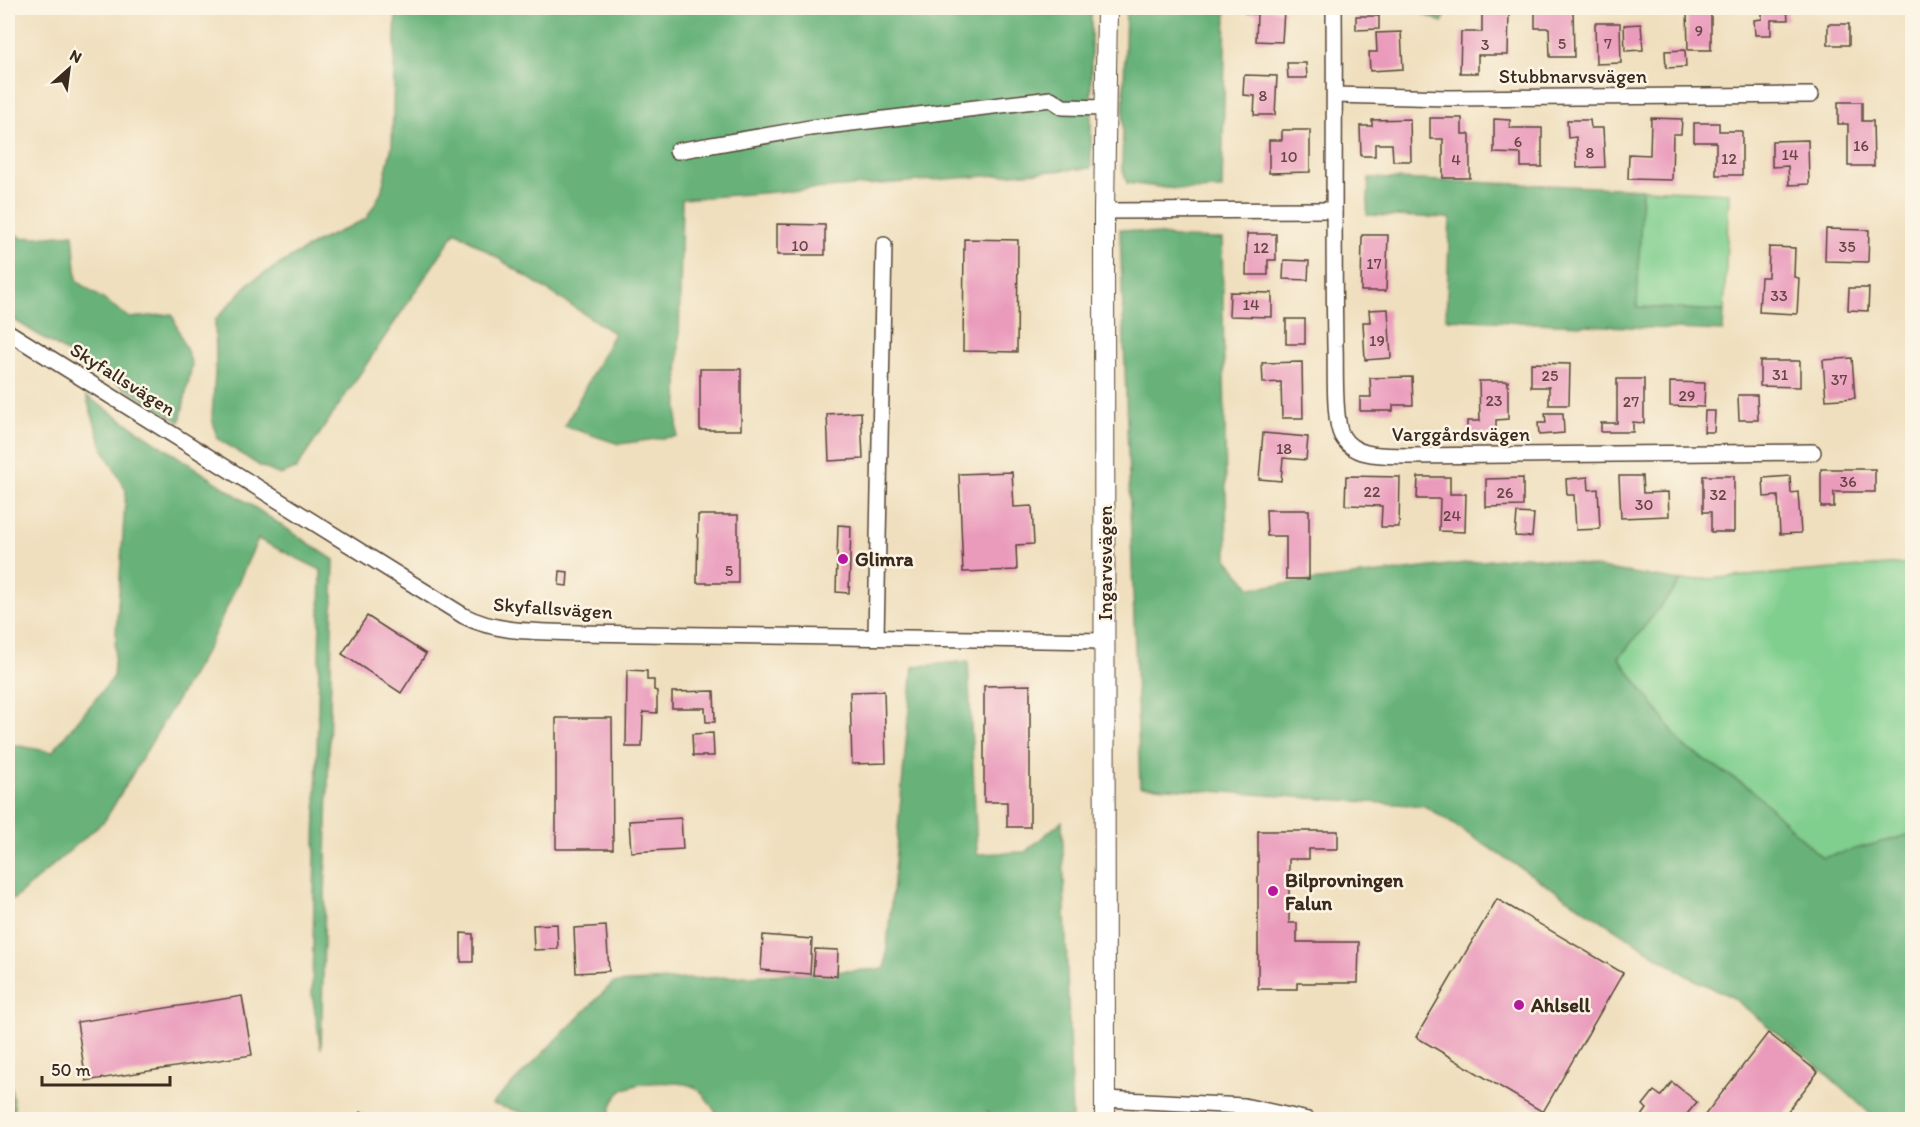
<svg xmlns="http://www.w3.org/2000/svg" width="1920" height="1127" font-family="Itim,sans-serif">
<style>
.green{fill:#80cf8f;stroke:#5e7c56;stroke-width:1.5}
.forest{fill:#68b27a;stroke:#526e4c;stroke-width:1.5}
.building{fill:#ea9bbc}
.lines{fill:none;stroke-linecap:round;stroke-linejoin:round}
.minor-casing{stroke:#564536;stroke-width:18}
.tertiary-casing{stroke:#564536;stroke-width:22}
.minor{stroke:#fff;stroke-width:15}
.tertiary{stroke:#fff;stroke-width:20}
.poi-dot{fill:#b5179e;stroke:#fcf5e5;stroke-width:2}
.labels{text-anchor:middle;stroke-width:5;stroke-linejoin:round;paint-order:stroke}
.number-label{font-size:16px;fill:#674646}
.street-label{font-size:20px;fill:#3b2a1e;stroke:#fcf5e5}
.poi-label{font-size:20px;font-weight:bold;fill:#3b2a1e;stroke:#fcf5e5;text-anchor:start}
</style>
<rect width="100%" height="100%" fill="#fcf5e5"/>
<filter id="ink" filterUnits="userSpaceOnUse"><feTurbulence type="fractalNoise" baseFrequency=".0167" numOctaves="2"/><feDisplacementMap in="SourceGraphic" scale="12" xChannelSelector="R" yChannelSelector="G"/><feConvolveMatrix kernelMatrix="1 2 1 2 8 2 1 2 1" color-interpolation-filters="sRGB"/></filter>
<filter id="wash" filterUnits="userSpaceOnUse"><feTurbulence type="fractalNoise" baseFrequency=".008" numOctaves="4" result="noise"/><feDisplacementMap in="SourceGraphic" scale="24" xChannelSelector="R" yChannelSelector="G"/><feGaussianBlur stdDeviation="1.35" result="paint"/><feColorMatrix in="noise" values="0 0 0 0 0 0 0 0 0 0 0 0 0 0 0 0 0 1.4 0 .05"/><feComposite in="paint" operator="in"/></filter>
<g filter="url(#wash)">
<rect width="100%" height="100%" fill="#efdfbe"/>
<g class="green">
<path d="M1642 189 1729 193 1724 311 1637 307Z"/>
<path d="M1912 563V834L1822 858 1751 789 1684 747 1619 658 1681 581Z"/>
</g>
<g class="forest">
<path d="M396 8H1091V168L682 199 677 436 619 444 565 426 614 333 456 231 296 469 280 475 260 466 217 438 212 417 216 359 215 320 250 282 317 242 366 219 381 193 392 146Z"/>
<path d="M1126 8H1226L1222 189 1185 190 1127 183 1122 168Z"/>
<path d="M1412 8H1450L1442 22 1413 9Z"/>
<path d="M8 93 13 128 8 146Z"/>
<path d="M1369 178 1642 189 1637 307 1724 311 1723 331 1446 319 1450 218 1367 215Z"/>
<path d="M8 229 22 238 73 234 77 281 130 318 172 314 192 364 180 422 8 316Z"/>
<path d="M1120 229 1182 238 1222 239 1227 559 1251 588 1526 556 1681 581 1619 658 1684 747 1751 789 1822 858 1912 834V1119H1876L1821 1069 1732 997 1689 977 1425 806 1140 786Z"/>
<path d="M86 396 334 560 321 1049 312 993 321 570 258 539 209 646 105 820 14 899 8 900V744L52 752 113 678 126 490 103 449Z"/>
<path d="M968 661 977 854 1025 852 1062 821 1072 1119H991L987 1112 946 1117 939 1120 720 1119C715 1112 705 1094 698 1089 684 1079 636 1081 622 1091 612 1099 610 1108 609 1119H545L492 1104 613 983 885 969 913 667Z"/>
<path d="M8 1070 16 1119H8Z"/>
</g>
<g id="blocks">
<g class="building">
<path d="M1246 8 1284 10 1282 42 1256 41 1257 14 1246 13Z"/>
<path d="M1535 8H1573L1574 57H1550L1549 28H1535Z"/>
<path d="M1762 8H1787L1788 20H1771V35H1755L1754 20 1762 19Z"/>
<path d="M1687 9H1711V50H1688Z"/>
<path d="M1482 11H1509L1508 55H1478V73H1460L1461 32H1482Z"/>
<path d="M1356 16H1379V29L1356 30Z"/>
<path d="M1595 23H1620L1621 63 1596 64Z"/>
<path d="M1641 24 1643 50 1625 51 1624 25Z"/>
<rect x="1828" y="24" width="21" height="21"/>
<path d="M1401 32 1403 69 1370 71 1369 52H1377L1376 33Z"/>
<path d="M1685 50 1686 67 1666 68 1665 51Z"/>
<path d="M1287 63H1306L1307 78H1288Z"/>
<path d="M1244 75 1277 76 1275 115H1254L1255 96 1243 95Z"/>
<path d="M1838 102H1862V121H1873L1874 166H1848V124H1838Z"/>
<path d="M1430 118H1462V134H1470V178H1443V139H1430Z"/>
<path d="M1651 118 1682 119 1681 134H1673L1672 180 1628 179 1629 154 1650 155Z"/>
<path d="M1410 119 1411 161H1393L1392 144H1375V156H1361L1360 126H1372V120Z"/>
<path d="M1494 119 1510 120V128H1542V167H1521V154L1494 153Z"/>
<path d="M1567 120H1590L1591 128H1603L1605 167 1577 168 1576 137 1568 138Z"/>
<path d="M1694 123H1719V131H1742V175H1716V142H1694Z"/>
<path d="M1282 130H1310V172L1269 173V140H1282Z"/>
<path d="M1808 140 1809 184 1789 185 1788 166 1772 167V141Z"/>
<path d="M777 224 825 225V255H777Z"/>
<path d="M1826 229 1869 230 1868 262 1825 261Z"/>
<path d="M1247 234H1276V260H1268V275H1246Z"/>
<path d="M1362 235H1388L1386 291H1361Z"/>
<path d="M964 239 1018 240 1017 352 963 351Z"/>
<path d="M1769 247 1795 248 1794 277 1799 278 1797 314 1759 312 1761 277H1768Z"/>
<path d="M1284 260 1309 261 1308 280 1283 279Z"/>
<path d="M1849 288H1869L1868 311 1848 310Z"/>
<path d="M1230 292 1272 293V317L1229 316Z"/>
<path d="M1388 309 1391 358 1365 360 1363 322H1370L1369 310Z"/>
<rect x="1286" y="319" width="19" height="25"/>
<path d="M1852 358 1855 398 1826 400 1823 360Z"/>
<path d="M1760 361H1800V387L1760 386Z"/>
<path d="M1302 362 1303 418H1282L1281 382 1263 383 1262 363Z"/>
<path d="M1531 363 1570 364 1569 405H1549V387H1531Z"/>
<rect x="700" y="369" width="41" height="61"/>
<path d="M1412 377 1413 405H1393V411H1360V397H1371L1370 378Z"/>
<path d="M1617 379H1644V423L1633 422V432H1601V423H1617Z"/>
<path d="M1479 381H1508V419L1496 420V434L1467 435V421H1480Z"/>
<path d="M1670 382 1705 383 1704 407 1670 406Z"/>
<path d="M1738 395H1757L1758 420H1739Z"/>
<path d="M1705 411H1715L1714 432H1704Z"/>
<path d="M861 412 863 459 829 461 827 414Z"/>
<path d="M1545 413H1563L1564 433 1539 435 1538 423H1546Z"/>
<path d="M1263 433 1308 437 1306 460 1283 458 1281 481 1259 479Z"/>
<path d="M1821 469H1875V492H1834V507H1821Z"/>
<path d="M1012 472 1014 507 1032 506 1034 544 1016 545 1017 570 963 572 959 474Z"/>
<path d="M1346 476 1400 477 1399 527H1381L1382 506 1345 505Z"/>
<path d="M1619 476H1642L1643 493 1668 492 1669 516 1621 518Z"/>
<path d="M1703 476H1734V532H1711V512H1703Z"/>
<path d="M1790 476 1791 493 1798 492 1801 533 1780 534 1778 496 1764 497 1763 478Z"/>
<path d="M1418 477H1450V494H1466L1465 532 1439 531 1440 499H1417Z"/>
<path d="M1588 477 1589 490 1598 489 1600 529 1576 530 1574 495H1567L1566 479Z"/>
<path d="M1523 478V506L1486 507V479Z"/>
<path d="M1266 510H1309V579H1286V536H1267Z"/>
<path d="M1517 513 1534 514 1532 537 1515 536Z"/>
<path d="M698 515H738V583H697Z"/>
<path d="M838 525 851 526 849 593 836 592Z"/>
<path d="M560 571 568 572 567 586 559 585Z"/>
<path d="M367 616 426 654 401 693 342 654Z"/>
<path d="M627 670 647 671V680H654V690L657 691V713L643 712 642 747H626Z"/>
<path d="M1030 685V827H1007V802H984V686Z"/>
<path d="M714 691 715 722H706L705 708H672V692Z"/>
<path d="M884 691 886 763 852 764 850 692Z"/>
<path d="M556 718H612L613 849H556Z"/>
<path d="M713 733 714 756H693L692 734Z"/>
<path d="M681 818 683 849 631 852 629 821Z"/>
<path d="M1258 831H1338V849H1309V859H1289V923H1297V942H1359L1358 983H1297V989H1258Z"/>
<path d="M1497 899 1623 973 1543 1112 1416 1037Z"/>
<path d="M557 924 558 949 534 950 533 925Z"/>
<path d="M606 926 609 971 576 973 574 928Z"/>
<path d="M461 933 473 934V962H461Z"/>
<path d="M763 935 812 939 810 974 761 970Z"/>
<path d="M815 949 838 950 837 976 813 975Z"/>
<path d="M242 996 252 1055 86 1081 77 1022Z"/>
<path d="M1768 1033 1818 1072 1781 1120H1709L1704 1116Z"/>
<path d="M1672 1082 1697 1102 1682 1120H1639L1647 1109 1643 1105 1654 1091 1661 1096Z"/>
<path d="M362 1112 364 1120H358L357 1114Z"/>
</g>
</g>
</g>
<g filter="url(#ink)">
<use href="#blocks" fill-opacity="0" stroke="#564536" stroke-width="1.5"/>
<g class="lines">
<defs>
<g id="minor">
<path d="M1334 8C1335 120 1333 233 1335 346 1336 366 1333 420 1342 436 1355 459 1387 455 1409 456L1813 452"/>
<path d="M1335 95 1447 98 1811 95"/>
<path d="M677 151 810 128 1051 99 1063 107 1105 108"/>
<path d="M1104 211 1334 210"/>
<path d="M8 332 464 616C499 634 540 631 579 633L1105 641"/>
<path d="M876 637 884 245"/>
<path d="M1105 1099 1244 1106 1308 1120"/>
</g>
<path id="tertiary" d="M1105 1120 1104 211 1107 8"/>
</defs>
<use href="#minor" class="minor-casing"/>
<use href="#tertiary" class="tertiary-casing"/>
<use href="#minor" class="minor"/>
<use href="#tertiary" class="tertiary"/>
</g>
</g>
<g class="poi-dot">
<circle cx="843" cy="559" r="6"/>
<circle cx="1273" cy="891" r="6"/>
<circle cx="1519" cy="1005" r="6"/>
</g>
<g class="labels">
<g class="number-label">
<text x="1699" y="36">9</text>
<text x="1562" y="49">5</text>
<text x="1608" y="49">7</text>
<text x="1485" y="50">3</text>
<text x="1263" y="101">8</text>
<text x="1518" y="147">6</text>
<text x="1861" y="151">16</text>
<text x="1590" y="158">8</text>
<text x="1790" y="160">14</text>
<text x="1289" y="162">10</text>
<text x="1729" y="164">12</text>
<text x="1456" y="165">4</text>
<text x="800" y="251">10</text>
<text x="1847" y="252">35</text>
<text x="1261" y="253">12</text>
<text x="1374" y="269">17</text>
<text x="1779" y="301">33</text>
<text x="1251" y="310">14</text>
<text x="1377" y="346">19</text>
<text x="1780" y="380">31</text>
<text x="1550" y="381">25</text>
<text x="1839" y="385">37</text>
<text x="1687" y="401">29</text>
<text x="1494" y="406">23</text>
<text x="1631" y="407">27</text>
<text x="1284" y="454">18</text>
<text x="1848" y="487">36</text>
<text x="1372" y="497">22</text>
<text x="1505" y="498">26</text>
<text x="1718" y="500">32</text>
<text x="1644" y="510">30</text>
<text x="1452" y="521">24</text>
<text x="729" y="576">5</text>
</g>
<g class="street-label">
<text x="1573" y="83">Stubbnarvsvägen</text>
<text transform="translate(123 379) rotate(32)" y="7">Skyfallsvägen</text>
<text x="1461" y="441">Varggårdsvägen</text>
<text transform="translate(1105 563) rotate(-90)" y="7">Ingarvsvägen</text>
<text transform="translate(553 608) rotate(4)" y="7">Skyfallsvägen</text>
</g>
<g class="poi-label">
<text x="855" y="566">Glimra</text>
<text x="1285" y="887">Bilprovningen<tspan x="1285" dy="23">Falun</tspan></text>
<text x="1531" y="1012">Ahlsell</text>
</g>
</g>
<rect width="1920" height="1127" fill="none" stroke="#fcf5e5" stroke-width="30"/>
<g transform="translate(69 69) rotate(28)" stroke="#fcf5e5" stroke-width="4.5" paint-order="stroke">
<path d="M0-4.5L10 22L0 15L-10 22Z" fill="#3b2a1e"/>
<text y="-9" font-size="16" font-weight="bold" text-anchor="middle" fill="#3b2a1e">N</text>
</g>
<path d="M42 1076v9h128v-9" fill="none" stroke="#3b2a1e" stroke-width="3"/>
<text x="51" y="1076" font-size="18" fill="#3b2a1e" stroke="#fcf5e5" stroke-width="4.5" paint-order="stroke">50 m</text>
</svg>
